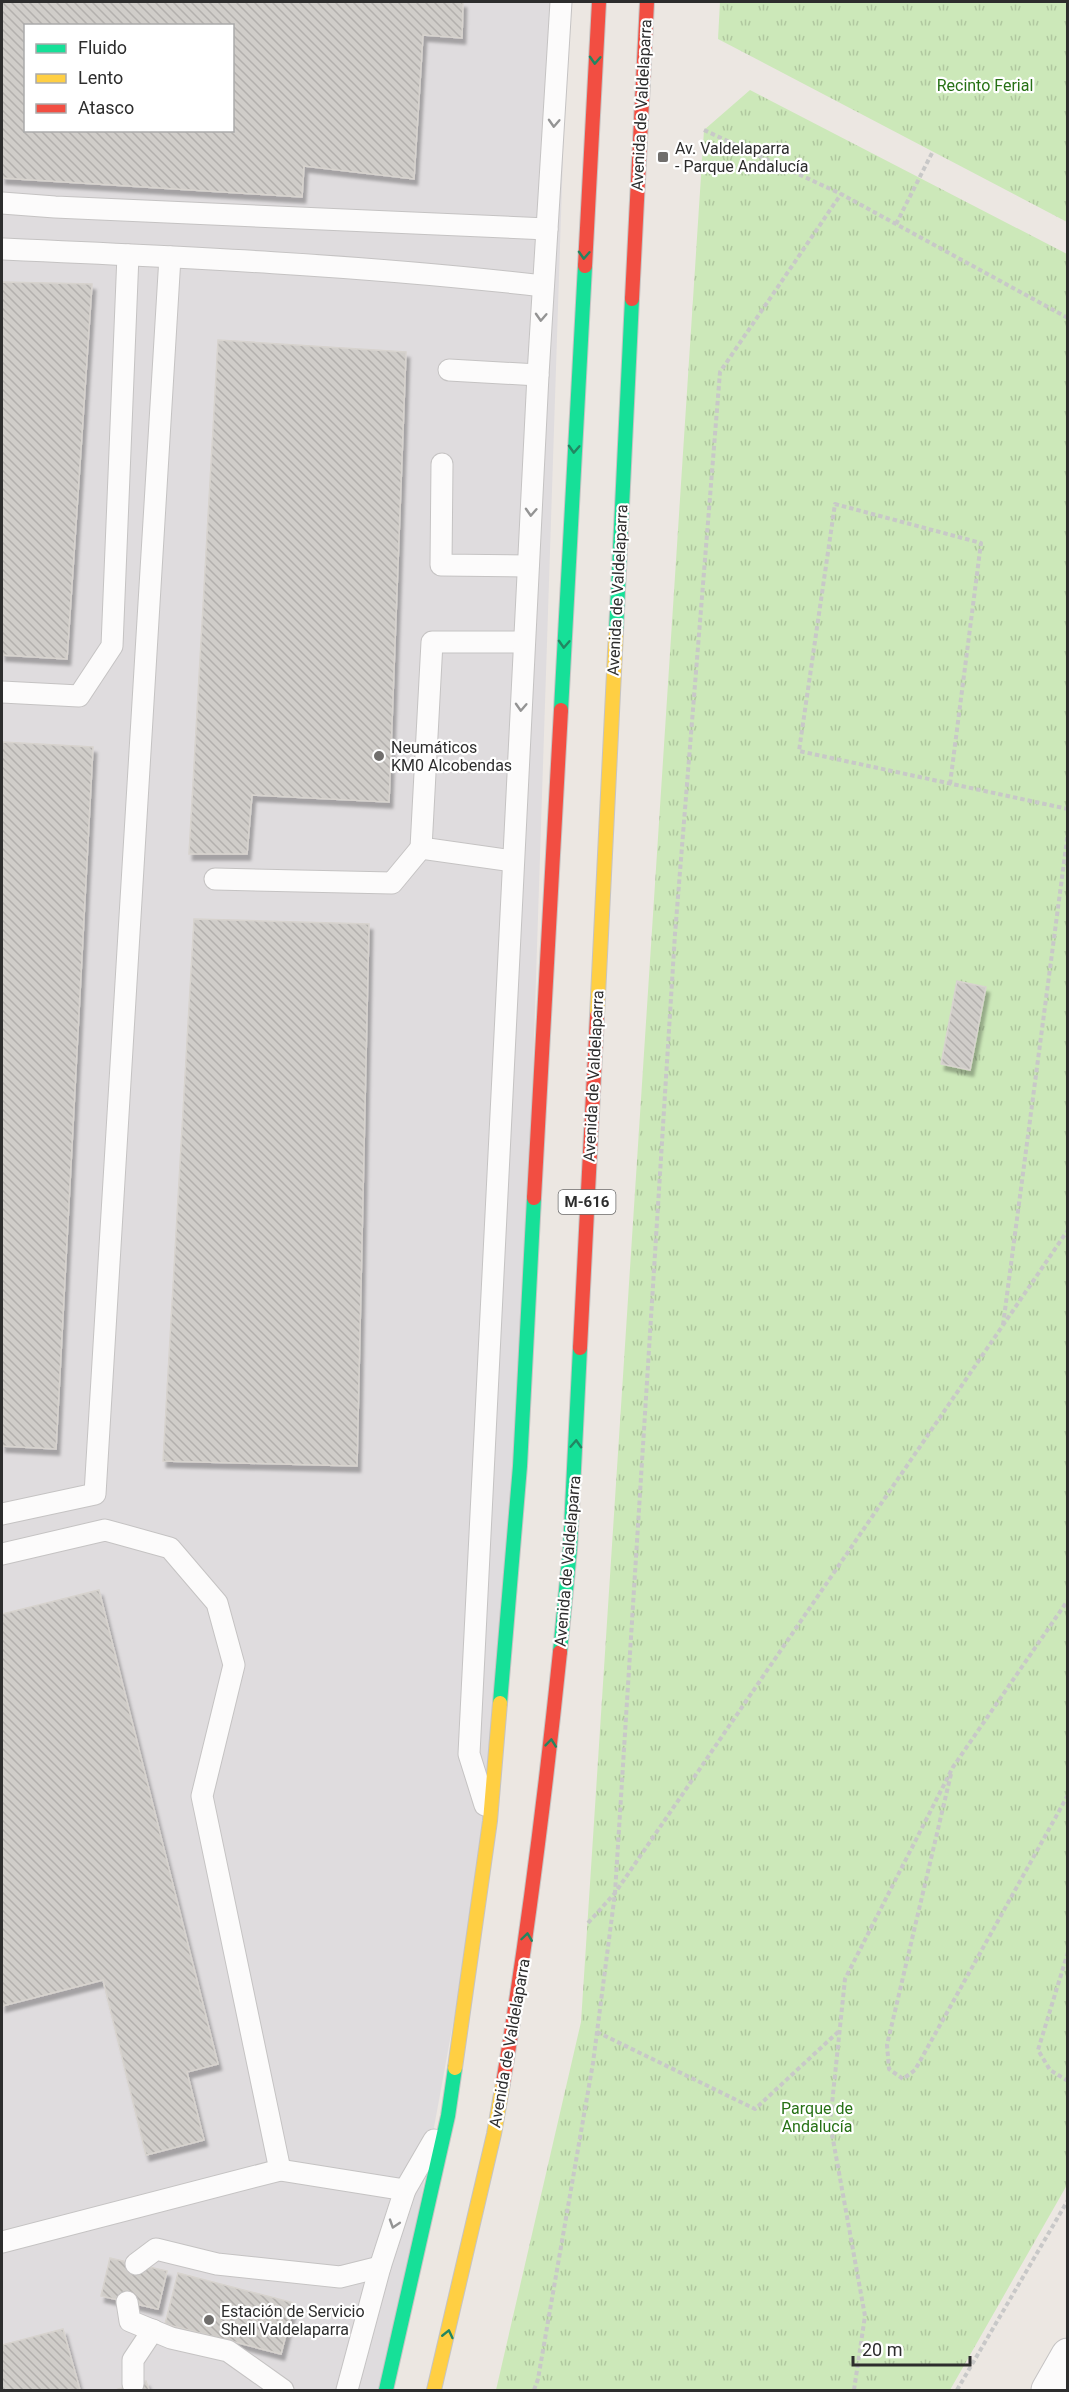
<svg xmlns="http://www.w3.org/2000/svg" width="1069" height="2392" font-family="Roboto,sans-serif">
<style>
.industrial{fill:#dfdcde;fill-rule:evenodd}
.grass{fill:url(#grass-tufts)}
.building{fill:url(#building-back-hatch);stroke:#d7d3ce;stroke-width:1.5;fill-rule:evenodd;filter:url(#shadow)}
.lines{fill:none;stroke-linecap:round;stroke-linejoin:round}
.lane-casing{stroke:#c5c3c3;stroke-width:23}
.street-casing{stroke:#c5c3c3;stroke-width:35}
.fast-casing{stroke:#c6c4c3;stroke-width:16}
.slow-casing{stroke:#c6c4c3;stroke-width:16}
.jam-casing{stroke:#c6c4c3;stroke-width:16}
.path{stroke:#c8c8c8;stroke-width:4;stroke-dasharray:4.5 3;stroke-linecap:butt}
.lane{stroke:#fcfbfb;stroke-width:21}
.street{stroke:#fcfbfb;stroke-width:33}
.fast{stroke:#16e098;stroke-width:14}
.slow{stroke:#ffcf43;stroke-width:14}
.jam{stroke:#f24e42;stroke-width:14}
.oneway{stroke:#228662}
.oneway2{stroke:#949494}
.poi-dot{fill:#706e6c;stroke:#fff;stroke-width:2}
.labels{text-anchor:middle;stroke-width:4.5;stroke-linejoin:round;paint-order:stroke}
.shield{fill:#fff;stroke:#6c6c6c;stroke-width:1.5}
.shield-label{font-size:15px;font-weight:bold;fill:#2d2d2d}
.park-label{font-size:16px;fill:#277116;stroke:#fff}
.street-label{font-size:16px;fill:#2d2d2d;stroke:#fff}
.poi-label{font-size:16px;fill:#2d2d2d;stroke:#fff;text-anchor:start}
</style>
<defs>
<pattern id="grass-tufts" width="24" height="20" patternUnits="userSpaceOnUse" patternTransform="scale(1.5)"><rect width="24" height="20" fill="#cce8b9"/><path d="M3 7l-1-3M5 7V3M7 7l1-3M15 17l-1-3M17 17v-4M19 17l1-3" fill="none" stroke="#b0c79f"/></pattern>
<pattern id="building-back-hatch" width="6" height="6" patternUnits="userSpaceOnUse" patternTransform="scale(1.5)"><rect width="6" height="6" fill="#d0cdc9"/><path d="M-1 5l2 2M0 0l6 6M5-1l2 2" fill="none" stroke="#b3b0ad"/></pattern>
<filter id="shadow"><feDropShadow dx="3.5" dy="6" stdDeviation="1.5" flood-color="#0004"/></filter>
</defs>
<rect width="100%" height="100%" fill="#ece7e2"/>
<path class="industrial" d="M2 2H568L520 1466 490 1821 386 2390H2ZM26 26H232V130H26Z"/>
<g class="grass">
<path d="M720 2H1067V222L718 39Z"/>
<path d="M750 90 1067 254V2185L950 2390H496L581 2022 704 130Z"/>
</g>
<g class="building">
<path d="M2 2H463L462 38 423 35 414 179 304 166 302 197 2 178ZM26 26H232V130H26Z"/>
<path d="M2 282 92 284 67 659 2 655Z"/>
<path d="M218 340 406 352 389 802 252 795 247 854H189Z"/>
<path d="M2 742 93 747 56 1449 2 1446Z"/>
<path d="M194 919 369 924 357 1466 163 1461Z"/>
<path d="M957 981 986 987 970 1070 941 1064Z"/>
<path d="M99 1590 218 2064 187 2072 204 2140 146 2155 103 1980 2 2006V1614Z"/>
<path d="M110 2258 167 2271 158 2309 101 2296Z"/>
<path d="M178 2273 294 2303 281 2354 165 2324Z"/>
<path d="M63 2329 80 2390H2V2345Z"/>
<path d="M146 2381 149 2390H119L118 2389Z"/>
</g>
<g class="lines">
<defs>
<g id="lane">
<path d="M2 203 55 207 547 229"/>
<path d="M2 249C182 257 363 265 543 286"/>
<path d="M449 370 538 375"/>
<path d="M442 464 441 565 528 566"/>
<path d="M2 692 79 696 112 646 128 255"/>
<path d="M513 861 421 848 432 642H524"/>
<path d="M215 879 392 883 421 848"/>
<path d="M2 1514 95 1494 170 257"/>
<path d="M2 1554 105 1530 170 1548 217 1603 234 1665 202 1796 280 2170"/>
<path d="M485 1805 469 1754 538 375 561 2"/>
<path d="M2 2242 280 2170 405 2190"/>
<path d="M136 2264 156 2249 217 2264 340 2277 380 2267"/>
<path d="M127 2302 130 2321 171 2338 228 2351 283 2390"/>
<path d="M133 2384V2360L153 2330"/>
<path d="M347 2390 380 2267 405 2190 434 2140"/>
</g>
<path id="street" d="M1048 2390 1068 2355"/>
<g id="fast">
<path d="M616 632 632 299"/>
<path d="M561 710 585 266"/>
<path d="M560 1652 570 1549 580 1348"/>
<path d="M500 1703 520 1466 534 1198"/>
<path d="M386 2390 448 2116 455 2068"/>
</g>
<g id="slow">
<path d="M597 1016 616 632"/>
<path d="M455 2068 490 1821 500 1703"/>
<path d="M434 2390 494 2134 503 2083"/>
</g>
<g id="jam">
<path d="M585 266 599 2"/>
<path d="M632 299 647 2"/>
<path d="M534 1198 561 710"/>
<path d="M580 1348 597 1016"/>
<path d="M503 2083C527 1940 545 1797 560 1652"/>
</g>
</defs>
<use href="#lane" class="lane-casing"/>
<use href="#street" class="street-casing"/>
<use href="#fast" class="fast-casing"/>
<use href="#slow" class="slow-casing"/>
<use href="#jam" class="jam-casing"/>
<g class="path">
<path d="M704 130 841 194 1068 318"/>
<path d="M896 224 933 151"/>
<path d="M950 784 981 543 835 504 799 751 1068 809"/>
<path d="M1003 1325 1068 832"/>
<path d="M951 1774 887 2045 889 2069 903 2079 915 2070 1068 1795"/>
<path d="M588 1923 615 1893 1068 1230"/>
<path d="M1068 1952 1038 2050 1050 2070 1068 2081"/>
<path d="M597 2032 755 2109 839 2031"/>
<path d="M534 2390 538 2379 593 2063 615 1893 675 934 720 372 841 194"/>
<path d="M854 2390 865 2316 830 2123 845 1979 953 1767 1068 1600"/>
<path d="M957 2390 1068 2200"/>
</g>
<use href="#lane" class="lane"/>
<use href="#street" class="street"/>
<use href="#fast" class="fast"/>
<use href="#slow" class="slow"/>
<use href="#jam" class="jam"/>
</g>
<defs><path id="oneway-chevron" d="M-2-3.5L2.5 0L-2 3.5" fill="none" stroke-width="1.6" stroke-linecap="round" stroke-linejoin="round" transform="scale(1.5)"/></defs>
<g class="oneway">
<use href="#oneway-chevron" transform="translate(595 60) rotate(93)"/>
<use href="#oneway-chevron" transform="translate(584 255) rotate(93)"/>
<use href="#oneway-chevron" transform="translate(574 449) rotate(93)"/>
<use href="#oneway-chevron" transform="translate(564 644) rotate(93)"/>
<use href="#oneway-chevron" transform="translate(576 1444) rotate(-87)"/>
<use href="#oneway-chevron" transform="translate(551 1743) rotate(-84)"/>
<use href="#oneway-chevron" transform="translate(527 1937) rotate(-82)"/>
<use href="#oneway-chevron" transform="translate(448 2334) rotate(-77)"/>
</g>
<g class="oneway2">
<use href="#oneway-chevron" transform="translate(554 123) rotate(93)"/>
<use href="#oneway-chevron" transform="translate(541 317) rotate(93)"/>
<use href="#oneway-chevron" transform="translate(531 512) rotate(93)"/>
<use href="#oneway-chevron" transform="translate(521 707) rotate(93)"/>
<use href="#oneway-chevron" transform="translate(394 2224) rotate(108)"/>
</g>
<g class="poi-dot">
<rect x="657" y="151" width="12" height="12" rx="3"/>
<circle cx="379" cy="756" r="6"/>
<circle cx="209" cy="2320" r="6"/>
</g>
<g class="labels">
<rect class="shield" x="558.5" y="1190" width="57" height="24" rx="4.5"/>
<g class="shield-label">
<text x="587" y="1207">M-616</text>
</g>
<g class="park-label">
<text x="985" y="91">Recinto Ferial</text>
<text x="817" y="2114">Parque de<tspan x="817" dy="18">Andalucía</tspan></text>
</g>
<g class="street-label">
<text transform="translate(641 105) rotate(-87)" y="6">Avenida de Valdelaparra</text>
<text transform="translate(617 590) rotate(-87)" y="6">Avenida de Valdelaparra</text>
<text transform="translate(593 1076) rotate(-87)" y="6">Avenida de Valdelaparra</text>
<text transform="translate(567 1561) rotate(-85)" y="6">Avenida de Valdelaparra</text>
<text transform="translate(509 2043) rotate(-80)" y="6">Avenida de Valdelaparra</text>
</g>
<g class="poi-label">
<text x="675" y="154">Av. Valdelaparra<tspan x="675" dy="18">- Parque Andalucía</tspan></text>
<text x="391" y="753">Neumáticos<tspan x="391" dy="18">KM0 Alcobendas</tspan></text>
<text x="221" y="2317">Estación de Servicio<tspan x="221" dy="18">Shell Valdelaparra</tspan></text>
</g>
</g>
<rect width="1069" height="2392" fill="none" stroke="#2d2d2d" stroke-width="6"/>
<rect x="24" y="24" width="210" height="108" fill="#ffffff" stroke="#ababab" stroke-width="1.5"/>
<rect x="36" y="44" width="30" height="9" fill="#16e098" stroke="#ababab" stroke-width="1.5"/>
<text x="78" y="54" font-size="18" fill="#2d2d2d">Fluido</text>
<rect x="36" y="74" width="30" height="9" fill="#ffcf43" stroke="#ababab" stroke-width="1.5"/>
<text x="78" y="84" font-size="18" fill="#2d2d2d">Lento</text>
<rect x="36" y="104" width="30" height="9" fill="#f24e42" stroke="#ababab" stroke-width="1.5"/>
<text x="78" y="114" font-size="18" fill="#2d2d2d">Atasco</text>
<path d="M853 2356v9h117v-9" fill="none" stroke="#2d2d2d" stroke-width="3"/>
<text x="862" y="2356" font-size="18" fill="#2d2d2d" stroke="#ffffff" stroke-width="4.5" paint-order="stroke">20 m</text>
</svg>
